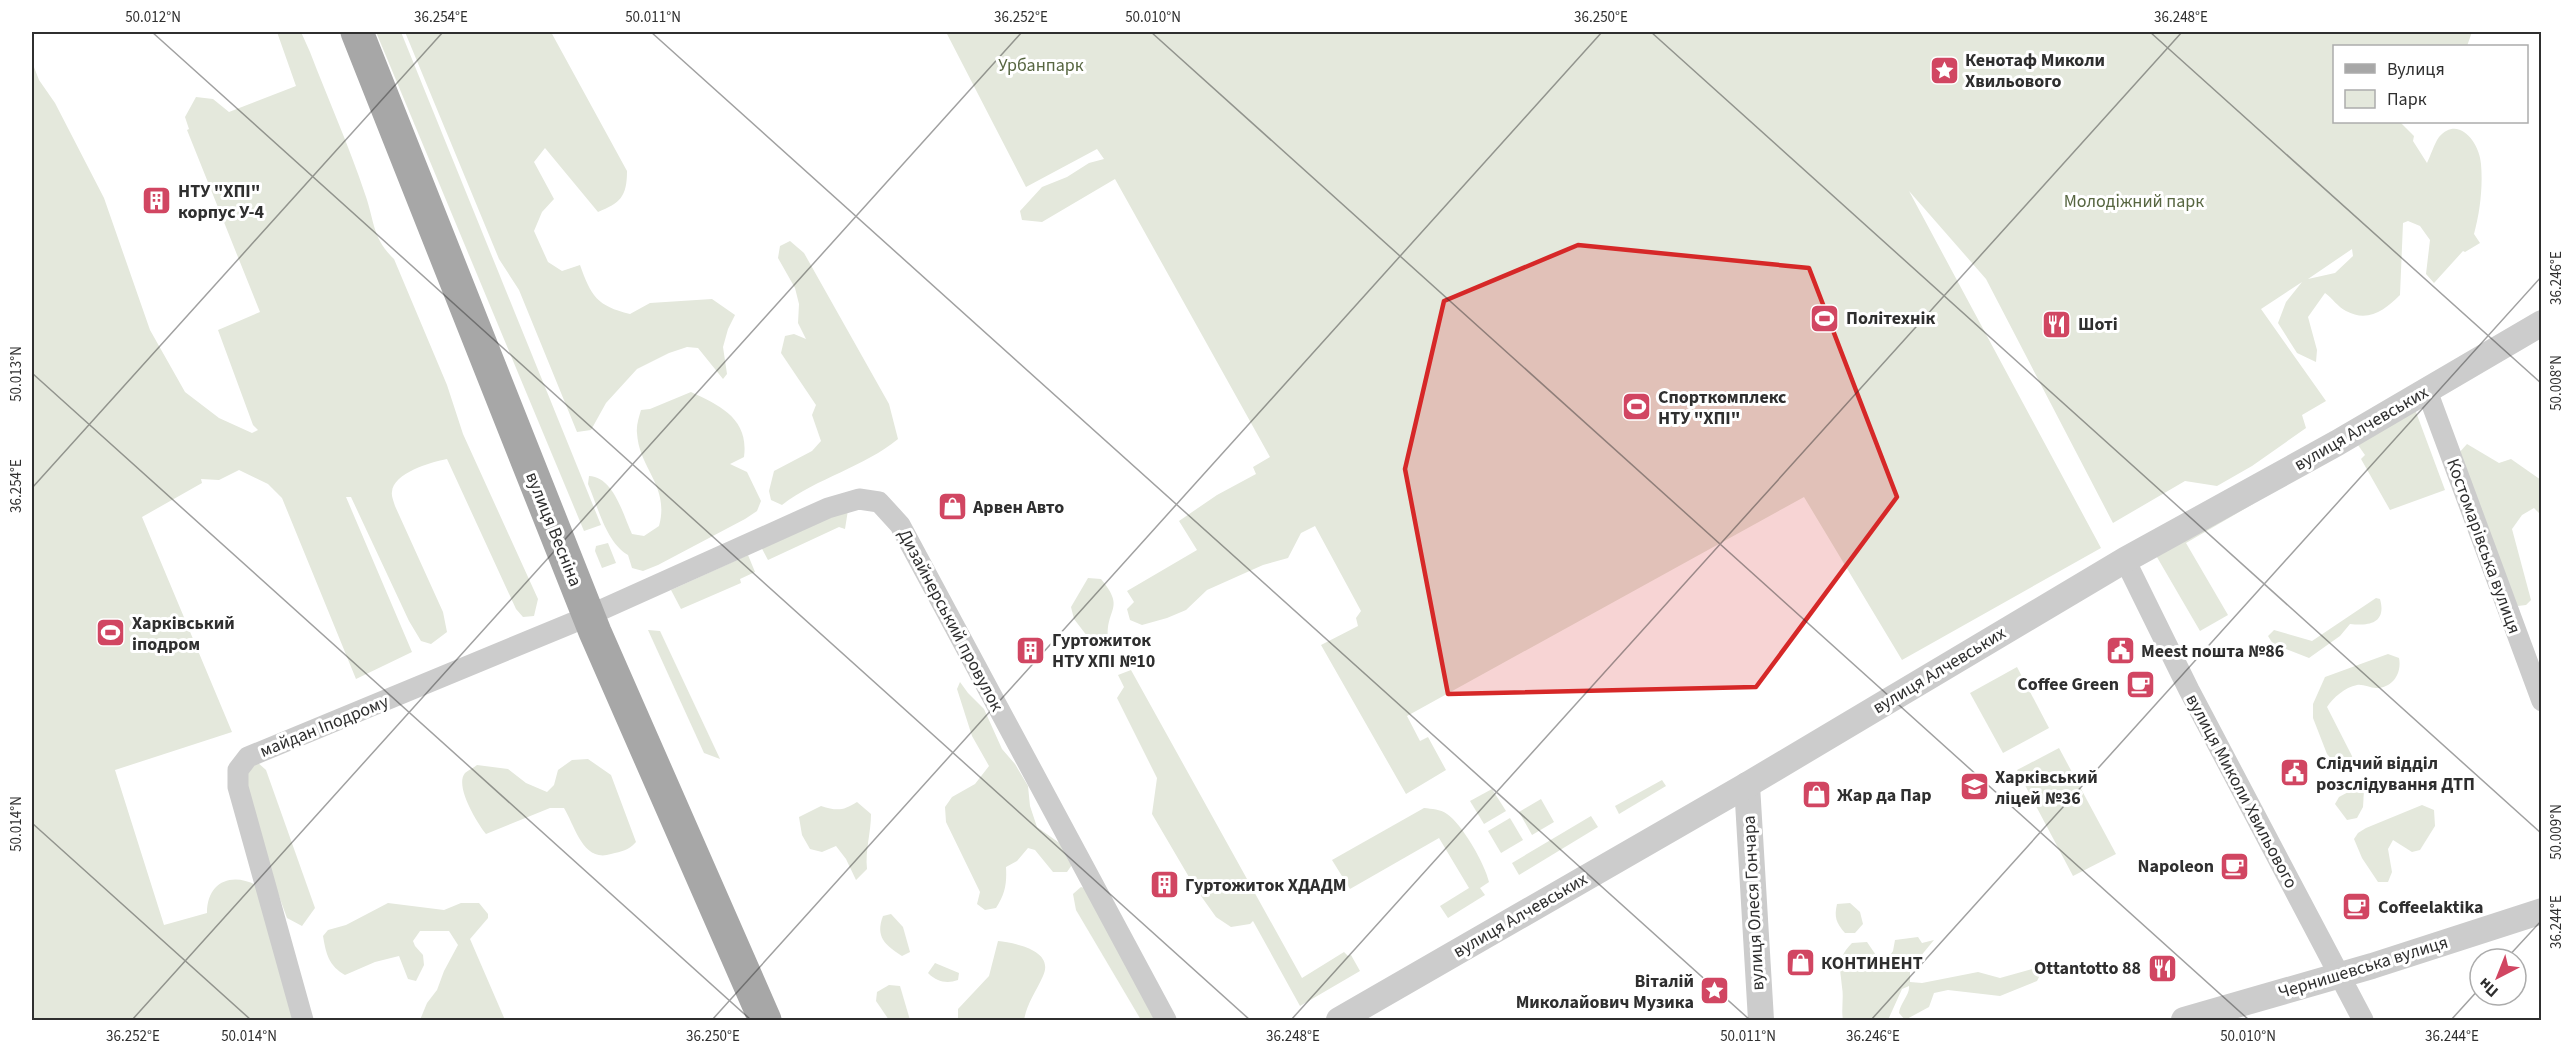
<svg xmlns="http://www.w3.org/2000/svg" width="2573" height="1052" font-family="'Source Sans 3',sans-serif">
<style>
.green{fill:#e4e8dc;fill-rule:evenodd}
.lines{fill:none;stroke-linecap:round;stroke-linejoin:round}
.minor{stroke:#ccc;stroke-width:21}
.tertiary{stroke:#ccc;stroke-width:26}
.primary{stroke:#a7a7a7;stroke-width:33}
.marked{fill:#d62828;fill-opacity:0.2;stroke:#d62828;stroke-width:4.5;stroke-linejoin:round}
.ticks{fill:none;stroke:#2f2f2f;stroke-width:1.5;stroke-opacity:0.45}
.labels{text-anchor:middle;stroke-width:6;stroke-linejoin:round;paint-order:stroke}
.poi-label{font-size:18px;font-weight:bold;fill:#2f2f2f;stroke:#fff;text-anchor:start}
.park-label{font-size:18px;fill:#576641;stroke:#fff}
.street-label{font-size:18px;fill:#2f2f2f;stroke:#fff}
.neatline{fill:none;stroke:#2f2f2f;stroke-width:2}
.ticks-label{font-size:15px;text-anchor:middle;fill:#2f2f2f}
</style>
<rect width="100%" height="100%" fill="#fff"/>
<g class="green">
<path d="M277 32H301L310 52C328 99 349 146 365 194 375 222 372 238 394 259L447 385 463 434 538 599 534 616 523 617 516 609 447 459C431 462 393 473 392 492 391 496 394 502 395 506L443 612 447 632 431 644 421 641 409 621 351 497H346L412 652 356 679 282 498 268 484 239 470 219 480 201 479 202 483 142 517 232 732 115 770 164 925 207 913C207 882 231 872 256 885L298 1020H32V62L39 80 55 103 104 198 150 330 185 392 219 418 252 433 258 430 253 425 218 330 260 312 187 130 189 129 185 117 196 97 213 99 229 112 296 86Z"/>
<path d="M376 32H401L601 525 584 531Z"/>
<path d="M405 32H551L627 171C627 197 620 203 598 212L545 148 534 162 554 199 542 212 534 231 548 262 562 271 580 265C591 296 597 306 630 314L650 303 712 299 735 315 728 329 723 347 727 374 723 379 698 348 687 347 669 353 637 369 606 403 591 430 577 432 519 290 499 259Z"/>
<path d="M946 32H2472L2467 46H2334V122H2400L2414 136 2413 141 2427 163C2431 155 2434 144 2439 137 2459 114 2480 144 2481 164 2483 187 2480 212 2474 234L2480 243 2465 252 2463 251 2434 283 2426 274 2430 240 2420 226 2408 221 2403 223 2400 295C2385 310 2368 323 2346 311 2338 307 2332 298 2325 293L2308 317 2317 350 2316 362 2297 353 2278 323 2286 302 2302 282 2261 309 2326 401 2302 415 2306 428 2252 466 2217 486 2185 481 2113 523 1986 279 1909 191 2101 548 1902 660 1804 497 1407 716 1420 741 1428 737 1446 770 1406 794 1321 645 1358 626 1356 618 1361 611 1315 526 1301 533 1288 558 1263 565 1207 590 1186 610 1167 618 1142 625 1130 620 1127 609 1134 602 1127 591 1197 550 1179 521 1217 495 1256 474 1253 467 1270 457 1115 179 1042 222 1022 220 1020 211 1042 187 1067 177 1089 163 1104 159 1097 149 1026 187ZM2352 249 2353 256 2335 273 2308 279Z"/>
<path d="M790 241 804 253 889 404 898 439C864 467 817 478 782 505L771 500 769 491 774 471 812 451 821 441 812 415 816 405 781 353 785 336 794 334 806 339 798 323 799 304 795 288 778 258 780 246Z"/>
<path d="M691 392C721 406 749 419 744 457L730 464 747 472 761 501 757 511 745 519 658 565 643 571 632 568 628 555C606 542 598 507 588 484L589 476C614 477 623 515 632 534L644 536 659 526C670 486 639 469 637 433 636 426 639 417 641 410L650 409Z"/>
<path d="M2413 404 2445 490 2390 510 2361 459 2365 455 2358 445Z"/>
<path d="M2467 444 2499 463 2511 459 2541 480V515L2534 508 2522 515 2512 529 2531 600 2526 605 2518 606 2506 593 2458 454Z"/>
<path d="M2249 497 2253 504 2186 543 2228 615 2200 631 2154 552Z"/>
<path d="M848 510 845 529 839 527 768 560 761 547Z"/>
<path d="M608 543 616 563 602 568 595 551 596 546Z"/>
<path d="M748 555 755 572 740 579 741 583 681 609 671 590Z"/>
<path d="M1088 578 1101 579C1126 609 1106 608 1108 637L1094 645 1074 619 1071 607Z"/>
<path d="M2376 598 2380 599C2387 624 2368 626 2350 624L2340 636 2309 658 2273 644 2268 636 2274 630 2312 641Z"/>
<path d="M648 630 660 631 720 759 704 753Z"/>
<path d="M2388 654 2399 658C2402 673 2393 688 2376 688 2370 688 2363 684 2357 685 2345 687 2333 698 2327 707L2352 756 2353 762 2350 767 2341 770 2327 754 2313 718V704L2325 677Z"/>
<path d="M2017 667 2049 728 2003 753 1970 693Z"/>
<path d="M1131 670 1302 978 1344 952 1348 956 1351 955 1360 971 1300 1006 1253 921 1250 924 1231 927 1216 917 1196 889 1152 814 1157 778 1117 698 1124 687 1118 675Z"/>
<path d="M960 682 968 693 984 709 1002 749 1015 764 1028 786 1030 806 1037 827 1065 847 1074 862 1067 872H1053L1035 850 1028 848 1017 861 1006 867C1007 884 1005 894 996 908L985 910 977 904 980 892 946 822 945 807 952 797 975 784 989 766 972 736 957 689Z"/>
<path d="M2059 748 2116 854 2073 876 2017 770Z"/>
<path d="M588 759 611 775 636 842C628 851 622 851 611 854 583 863 575 826 564 808H550L486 834C478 824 454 786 465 773 468 770 474 768 477 765L508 769 526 783 547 792 554 785 558 770 572 760Z"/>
<path d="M256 761 266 770 315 908 302 926 287 918 264 855 244 770Z"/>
<path d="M1662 780 1666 786 1619 814 1615 806Z"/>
<path d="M1492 789 1506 811 1484 824 1470 801Z"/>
<path d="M2352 790H2364L2363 807 2357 818 2347 820 2335 804 2339 797Z"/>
<path d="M1541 799 1554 822 1532 835 1519 812Z"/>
<path d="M857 802 871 814C871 833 865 850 867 869L856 880 846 859 836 846 822 852 810 849 802 835 799 817 821 806C837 811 843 811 857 802Z"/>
<path d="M2422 805 2434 810 2435 826 2420 850 2412 852 2393 840 2388 849 2392 872 2388 882H2378L2362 858 2354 839 2358 833 2366 828Z"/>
<path d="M1424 808C1432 809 1440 809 1447 814 1462 824 1485 864 1489 882L1480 888 1485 895 1448 918 1440 906 1469 888 1439 838 1350 889 1332 860Z"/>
<path d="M1591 816 1598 827 1519 875 1512 863Z"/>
<path d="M1510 818 1523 840 1501 853 1488 831Z"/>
<path d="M1081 887 1091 890 1161 1020H1141L1076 910 1073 894Z"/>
<path d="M388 903 444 910 461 903H479L488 914V918L470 939 505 1020H420L427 1003 437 990 444 971 458 945 449 931H420L413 941 415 946 423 955 424 965 416 981 408 979 399 956 375 962 345 975C329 966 326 954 323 936L328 930 346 925Z"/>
<path d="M1850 903 1860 912 1863 924 1855 933H1845C1836 923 1834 917 1837 904Z"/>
<path d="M891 914 903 927 910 952 902 956C885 945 875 937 883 916Z"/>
<path d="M1918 937 1922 943 1934 940 1910 969V982L1922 983 1978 972 2000 978 2036 968 2040 975 2037 981 2000 996 1948 990 1934 993 1929 1007 1905 1020 1899 1013C1900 1003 1910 995 1909 986L1902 989 1888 1020H1843C1841 1009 1844 998 1842 987 1840 965 1836 960 1852 943L1867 942 1880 961 1887 960 1893 951 1895 940Z"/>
<path d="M998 941C1015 943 1055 950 1043 976 1036 992 1027 1003 1024 1020H958V1009L989 976Z"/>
<path d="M935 963 959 973 958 980C947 984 937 982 928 973Z"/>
<path d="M889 985 900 986 910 1020H889L876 1001 877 992Z"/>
</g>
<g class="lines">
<g class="minor">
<path d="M2427 391 2542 701"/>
<path d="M2125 560 2189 690 2363 1020"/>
<path d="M303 1020 238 787V770L248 757 572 623 828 508 859 499 879 502 900 525 1166 1020"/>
</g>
<g class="tertiary">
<path d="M1747 785 1761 1020"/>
<path d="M1339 1020 1747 785 2125 560 2337 443 2542 323"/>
<path d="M2184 1020 2372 966 2542 911"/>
</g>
<path class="primary" d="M357 32 595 632 765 1020"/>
</g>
<path class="marked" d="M1578 245 1809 268 1897 497 1756 687 1448 694 1405 469 1444 301Z"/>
<path class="ticks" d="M152 32 1250 1020M651 32 1750 1020M1151 32 2249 1020M1651 32 2542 834M2150 32 2542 384M32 373 751 1020M32 488 443 32M32 823 251 1020M2506 959 2542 920M132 1020 1022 32M712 1020 1602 32M1291 1020 2182 32M1871 1020 2542 276M2451 1020 2480 988"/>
<defs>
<symbol id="sight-square" viewBox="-11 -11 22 22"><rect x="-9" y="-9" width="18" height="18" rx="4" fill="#d14662" stroke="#fff"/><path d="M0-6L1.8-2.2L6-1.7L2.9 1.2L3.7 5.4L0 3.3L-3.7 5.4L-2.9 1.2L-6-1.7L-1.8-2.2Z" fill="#fff"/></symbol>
<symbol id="building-square" viewBox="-11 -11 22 22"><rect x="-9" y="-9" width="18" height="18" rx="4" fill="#d14662" stroke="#fff"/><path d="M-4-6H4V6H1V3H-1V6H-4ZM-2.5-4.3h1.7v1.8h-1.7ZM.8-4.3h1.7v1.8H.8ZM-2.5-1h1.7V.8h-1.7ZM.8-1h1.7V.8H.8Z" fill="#fff"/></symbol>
<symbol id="stadium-square" viewBox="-11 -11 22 22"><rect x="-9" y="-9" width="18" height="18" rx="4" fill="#d14662" stroke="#fff"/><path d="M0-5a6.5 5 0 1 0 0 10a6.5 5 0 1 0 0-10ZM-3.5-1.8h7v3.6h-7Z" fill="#fff"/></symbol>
<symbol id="restaurant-square" viewBox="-11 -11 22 22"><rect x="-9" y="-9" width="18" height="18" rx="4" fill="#d14662" stroke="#fff"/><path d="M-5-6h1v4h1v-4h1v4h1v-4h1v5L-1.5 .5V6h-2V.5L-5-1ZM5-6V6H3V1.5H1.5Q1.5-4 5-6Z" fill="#fff"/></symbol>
<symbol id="shop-square" viewBox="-11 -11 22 22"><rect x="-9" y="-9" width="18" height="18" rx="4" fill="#d14662" stroke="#fff"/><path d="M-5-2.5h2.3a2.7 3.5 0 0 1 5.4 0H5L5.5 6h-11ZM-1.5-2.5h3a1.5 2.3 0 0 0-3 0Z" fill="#fff"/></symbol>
<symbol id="civic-square" viewBox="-11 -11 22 22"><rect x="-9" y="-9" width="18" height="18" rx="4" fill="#d14662" stroke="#fff"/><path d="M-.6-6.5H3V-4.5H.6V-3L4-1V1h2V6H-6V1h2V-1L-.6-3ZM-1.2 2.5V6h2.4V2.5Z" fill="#fff"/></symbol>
<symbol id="cafe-square" viewBox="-11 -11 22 22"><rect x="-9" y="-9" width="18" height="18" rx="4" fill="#d14662" stroke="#fff"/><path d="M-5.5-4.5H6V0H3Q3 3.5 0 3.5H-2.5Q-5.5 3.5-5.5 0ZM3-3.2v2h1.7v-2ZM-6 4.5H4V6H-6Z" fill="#fff"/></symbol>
<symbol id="school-square" viewBox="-11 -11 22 22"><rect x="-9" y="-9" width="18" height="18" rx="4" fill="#d14662" stroke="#fff"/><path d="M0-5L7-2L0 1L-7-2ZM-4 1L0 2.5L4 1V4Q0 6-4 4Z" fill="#fff"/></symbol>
</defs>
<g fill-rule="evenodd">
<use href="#sight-square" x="1928" y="54" width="33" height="33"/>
<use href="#building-square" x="140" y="184" width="33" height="33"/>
<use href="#stadium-square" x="1808" y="302" width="33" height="33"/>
<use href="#restaurant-square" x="2040" y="308" width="33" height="33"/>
<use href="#stadium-square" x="1620" y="390" width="33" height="33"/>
<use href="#shop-square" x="936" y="490" width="33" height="33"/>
<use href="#stadium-square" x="94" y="616" width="33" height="33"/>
<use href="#building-square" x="1014" y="634" width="33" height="33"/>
<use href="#civic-square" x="2104" y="634" width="33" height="33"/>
<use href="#cafe-square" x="2124" y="668" width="33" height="33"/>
<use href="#civic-square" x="2278" y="756" width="33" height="33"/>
<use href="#school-square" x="1958" y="770" width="33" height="33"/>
<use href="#shop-square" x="1800" y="778" width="33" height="33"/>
<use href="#cafe-square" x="2218" y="850" width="33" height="33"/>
<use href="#building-square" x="1148" y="868" width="33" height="33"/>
<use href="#cafe-square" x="2340" y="890" width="33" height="33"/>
<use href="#shop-square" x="1784" y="946" width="33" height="33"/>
<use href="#restaurant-square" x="2146" y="952" width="33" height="33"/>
<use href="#sight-square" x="1698" y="974" width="33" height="33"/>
</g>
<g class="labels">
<g class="poi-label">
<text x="1965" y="66">Кенотаф Миколи<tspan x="1965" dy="21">Хвильового</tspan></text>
<text x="178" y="197">НТУ "ХПІ"<tspan x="178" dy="21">корпус У-4</tspan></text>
<text x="1846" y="324">Політехнік</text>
<text x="2078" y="330">Шоті</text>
<text x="1658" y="403">Спорткомплекс<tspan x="1658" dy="21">НТУ "ХПІ"</tspan></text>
<text x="973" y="513">Арвен Авто</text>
<text x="132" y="629">Харківський<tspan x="132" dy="21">іподром</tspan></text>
<text x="1052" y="646">Гуртожиток<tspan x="1052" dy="21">НТУ ХПІ №10</tspan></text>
<text x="2141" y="657">Meest пошта №86</text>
<text x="2119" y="690" text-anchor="end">Coffee Green</text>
<text x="2316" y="769">Слідчий відділ<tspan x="2316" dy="21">розслідування ДТП</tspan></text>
<text x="1995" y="783">Харківський<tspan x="1995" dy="21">ліцей №36</tspan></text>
<text x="1837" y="801">Жар да Пар</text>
<text x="2214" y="872" text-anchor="end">Napoleon</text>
<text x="1185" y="891">Гуртожиток ХДАДМ</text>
<text x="2378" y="913">Coffeelaktika</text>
<text x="1821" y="969">КОНТИНЕНТ</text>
<text x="2141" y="974" text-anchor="end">Ottantotto 88</text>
<text x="1694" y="987" text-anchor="end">Віталій<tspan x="1694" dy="21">Миколайович Музика</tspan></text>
</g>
<g class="park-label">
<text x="1041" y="71">Урбанпарк</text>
<text x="2134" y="207">Молодіжний парк</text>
</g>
<g class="street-label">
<text transform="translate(2361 428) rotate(-30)" y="6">вулиця Алчевських</text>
<text transform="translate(554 529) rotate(68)" y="6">вулиця Весніна</text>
<text transform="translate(2484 546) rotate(70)" y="6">Костомарівська вулиця</text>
<text transform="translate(951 620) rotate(62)" y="6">Дизайнерський провулок</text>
<text transform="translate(1939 670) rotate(-31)" y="6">вулиця Алчевських</text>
<text transform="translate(324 726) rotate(-22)" y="6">майдан Іподрому</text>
<text transform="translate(2242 791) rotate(62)" y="6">вулиця Миколи Хвильового</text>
<text transform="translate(1753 903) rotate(-93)" y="6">вулиця Олеся Гончара</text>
<text transform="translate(1520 915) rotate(-30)" y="6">вулиця Алчевських</text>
<text transform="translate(2363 967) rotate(-17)" y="6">Чернишевська вулиця</text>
</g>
</g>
<rect width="2573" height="1052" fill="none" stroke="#ffffff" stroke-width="66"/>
<rect x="2333" y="45" width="195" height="78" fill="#ffffff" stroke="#acacac" stroke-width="1.5"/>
<rect x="2345" y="64" width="30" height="9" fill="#a7a7a7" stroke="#acacac" stroke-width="1.5"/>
<text x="2387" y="75" font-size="18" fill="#2f2f2f">Вулиця</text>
<rect x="2345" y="90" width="30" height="18" fill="#e4e8dc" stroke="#acacac" stroke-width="1.5"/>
<text x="2387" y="105" font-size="18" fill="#2f2f2f">Парк</text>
<g transform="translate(2498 977) rotate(222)"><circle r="28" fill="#ffffff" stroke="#acacac" stroke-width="1.5"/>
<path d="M0-4.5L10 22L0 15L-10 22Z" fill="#d14662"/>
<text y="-9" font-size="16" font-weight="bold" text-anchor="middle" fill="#2f2f2f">Пн</text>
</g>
<rect x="33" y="33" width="2507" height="986" class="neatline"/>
<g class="ticks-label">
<text x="153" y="22">50.012°N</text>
<text x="441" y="22">36.254°E</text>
<text x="653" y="22">50.011°N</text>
<text x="1021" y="22">36.252°E</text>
<text x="1153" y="22">50.010°N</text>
<text x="1601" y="22">36.250°E</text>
<text x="2181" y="22">36.248°E</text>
<text transform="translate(2556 278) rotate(-90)" y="5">36.246°E</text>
<text transform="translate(16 374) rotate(-90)" y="5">50.013°N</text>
<text transform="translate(2556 383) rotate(-90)" y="5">50.008°N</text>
<text transform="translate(16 486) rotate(-90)" y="5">36.254°E</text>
<text transform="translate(16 824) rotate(-90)" y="5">50.014°N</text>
<text transform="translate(2556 832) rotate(-90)" y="5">50.009°N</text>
<text transform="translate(2556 922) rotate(-90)" y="5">36.244°E</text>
<text x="133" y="1041">36.252°E</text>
<text x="249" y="1041">50.014°N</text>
<text x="713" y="1041">36.250°E</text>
<text x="1293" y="1041">36.248°E</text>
<text x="1748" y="1041">50.011°N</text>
<text x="1873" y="1041">36.246°E</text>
<text x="2248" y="1041">50.010°N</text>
<text x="2452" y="1041">36.244°E</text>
</g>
</svg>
